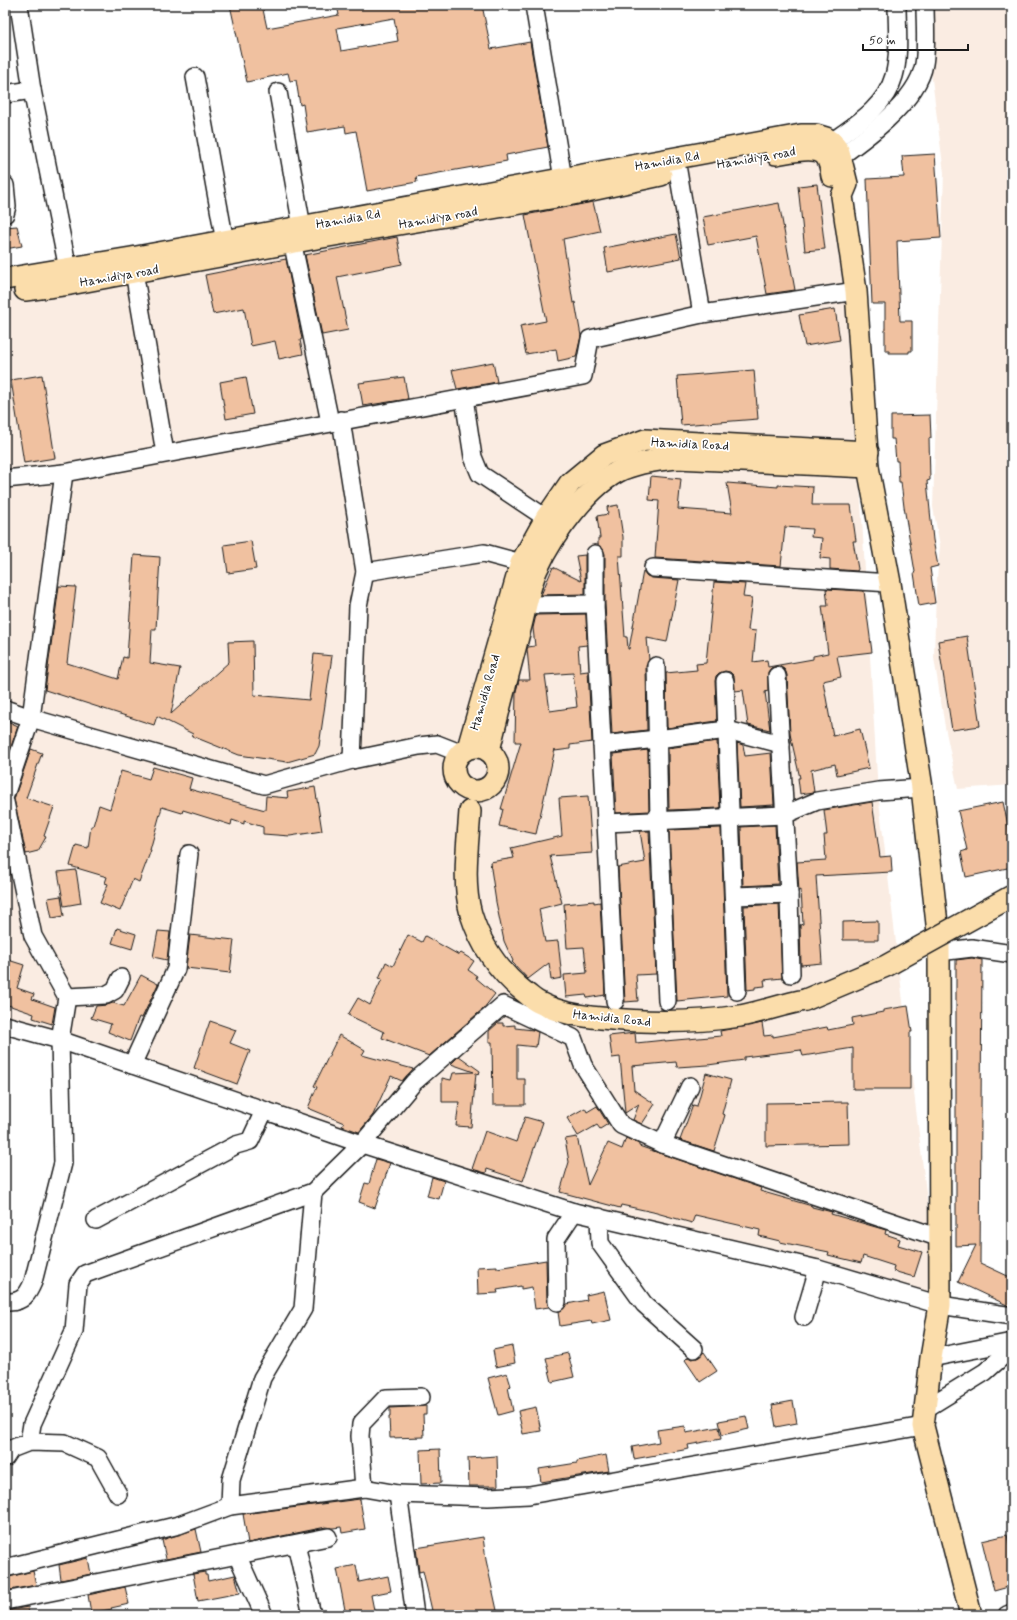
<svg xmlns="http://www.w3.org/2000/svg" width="1017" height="1620" font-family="Mynerve,sans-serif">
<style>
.built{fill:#faece2}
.building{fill:#f0c1a0;stroke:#1c1c1c;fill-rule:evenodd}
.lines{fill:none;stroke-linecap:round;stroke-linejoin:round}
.minor-casing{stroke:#1c1c1c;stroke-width:20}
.major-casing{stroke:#1c1c1c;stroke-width:24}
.minor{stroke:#fff;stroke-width:17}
.major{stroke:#fbddab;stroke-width:21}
.major-bridge-casing{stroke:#1c1c1c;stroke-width:24;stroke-linecap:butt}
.major-bridge{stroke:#fbddab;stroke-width:21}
.labels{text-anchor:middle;stroke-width:3.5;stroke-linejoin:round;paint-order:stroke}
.street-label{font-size:13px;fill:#1c1c1c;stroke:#fff}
</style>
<rect width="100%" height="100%" fill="#fff"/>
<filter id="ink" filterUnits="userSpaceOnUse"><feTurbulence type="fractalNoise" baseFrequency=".025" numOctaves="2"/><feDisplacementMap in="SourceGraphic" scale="8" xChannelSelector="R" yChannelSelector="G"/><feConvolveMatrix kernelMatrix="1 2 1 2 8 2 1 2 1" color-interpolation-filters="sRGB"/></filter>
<g filter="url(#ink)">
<g class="built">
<path d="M924 5H1012V785L958 789 945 727 934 658 936 589 940 546 933 507 944 173 931 71Z"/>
<path d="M840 142 878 793 940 1309 5 1032V273Z"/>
</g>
<g class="building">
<path d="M230 5H262L267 28 339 15 337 5H482L491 49 530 42 548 147 506 155 507 161 416 177 417 182 367 191 356 131 346 133 345 126 307 132 303 104 300 105 296 80 290 81 288 73 247 82ZM394 18 398 41 341 51 337 28Z"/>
<path d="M935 154 941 238 897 241 900 321H912V351H909V353H889V351H885V304H872L867 179 904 177 902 156Z"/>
<path d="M817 184 825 249 805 251 798 186Z"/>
<path d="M593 202 600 231 563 239 573 303 575 302 581 336 576 357 558 361 556 349 526 354 520 326 546 321 525 215Z"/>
<path d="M779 203 795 290 767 294 756 236 708 245 703 217Z"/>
<path d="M17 226 22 246 5 249V227Z"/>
<path d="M676 234 681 258 608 272 604 248Z"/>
<path d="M397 237 402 264 337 277 348 330 322 335 305 255Z"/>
<path d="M286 259 302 339 300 340 303 354 279 359 275 341 251 346 244 308 213 314 205 275Z"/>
<path d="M835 309 840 340 805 346 799 315Z"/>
<path d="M493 362 497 382 457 389 452 370Z"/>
<path d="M754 370 758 419 681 425 677 376Z"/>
<path d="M42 375 55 458 24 463 11 380Z"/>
<path d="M246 377 253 414 226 419 220 382Z"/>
<path d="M404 377 408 399 363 406 359 383Z"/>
<path d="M930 415 931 438H929L930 480 927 481 933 540 938 566 930 568 935 603 919 606 914 573 915 572 904 507 901 482H899L898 461H896L894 439H891V416Z"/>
<path d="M651 476 681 479 678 509 732 513 727 483 778 487V485L813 487 812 505H851L856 541H853L858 569 857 571 830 569V559L820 558 822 538 811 537 812 529 785 527 781 566 655 558 659 501 649 500Z"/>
<path d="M618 505 623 537V556H619L625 637H627L628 649H629L643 571 647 576 652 578 679 580 667 642 647 638 649 660 646 666 647 730 612 734 605 604V554L603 549 598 545V538H600L597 516 608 514 607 507Z"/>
<path d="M251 541 256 569 228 573 224 545Z"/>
<path d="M134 555 160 557 156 629H152L150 663 180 668 171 714 229 662 228 642 253 641 254 695 309 700 314 654 332 656 319 746 315 754 287 762 239 755 192 736 193 734 157 716 154 725 45 690 59 586 76 587 67 663 118 679 123 657 127 658Z"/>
<path d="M585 555V594L541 595 553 567 581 581 576 556Z"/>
<path d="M714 582 745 584 743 597 752 598 748 630 756 631 753 662 767 660 768 667 813 659V656L828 653 822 606H828L826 589 864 591 872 652 837 656 841 677 823 681 833 736 860 729 869 768 837 775 835 764 811 770 814 792 800 794 798 778H800L790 734 787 675 785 670 781 667 777 666 771 668 768 672V691L765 692 770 730 748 725 743 690 735 691 734 676 730 672 725 671 719 673 716 676 715 681 717 721 667 728 666 673 697 670 696 664 706 663Z"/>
<path d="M586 614 587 645 578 646 580 672 588 671 592 742 570 745V749L555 751V749L536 834 499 826 503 809H501L521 742H515L516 691 519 680H530L527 649 528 647 535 646 533 628 536 615ZM573 673 577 707 550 711 545 675Z"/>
<path d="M967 636 980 726 952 730 938 641Z"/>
<path d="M5 720 18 726 5 764Z"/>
<path d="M717 741 720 808 669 810 668 748Z"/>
<path d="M737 743 743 745 745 756 771 753 774 805 740 807Z"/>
<path d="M31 749 42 753 26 798 54 807 44 836 46 837 38 851 26 854 14 799Z"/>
<path d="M648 750 649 811 616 813 613 754Z"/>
<path d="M153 767 192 778 189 789 265 810 266 796 288 798 287 792 315 787 322 831 290 836 263 834V827L244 821V824L232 820 231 825 183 810 182 813 162 807 150 850H151L139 882 133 879 120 911 100 903 108 884 105 883 107 877 70 866 76 845 88 848 91 826H93L99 805 110 809 121 771 149 779Z"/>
<path d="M588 796 592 853 550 856 562 903 539 909 545 942 558 941 562 978 551 980 549 963 528 979 512 962 513 961 504 941 496 902 490 862 514 858 511 848 562 836 559 798Z"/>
<path d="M872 802 880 857 891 856 892 872 816 876 822 963 801 965 800 925 803 924 801 890 799 891 797 862 826 860 824 835H827L824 810Z"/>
<path d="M1003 802 1012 843V867L966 877 961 852 967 850 958 811Z"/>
<path d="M775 825 778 884 743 886 741 827Z"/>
<path d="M721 828 727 996 677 1001 669 830Z"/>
<path d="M640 831H649L656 974 636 975 638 1001 625 1002 618 867 645 862Z"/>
<path d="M76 870 81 903 64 906 58 872Z"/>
<path d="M61 896 64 916 52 918 48 898Z"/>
<path d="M594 901V903L600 902 605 995 587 998 586 995 566 997 564 975 587 973 584 947 567 948 564 904Z"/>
<path d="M779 904 782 978 764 980 765 986 755 987V989L747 990 744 906Z"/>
<path d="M878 921V940H843V922Z"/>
<path d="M117 928 136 934 132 949 112 943Z"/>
<path d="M158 931 170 932 167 960 153 957Z"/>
<path d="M190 935 234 940 230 973 186 968Z"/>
<path d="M408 935 422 942 425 936 459 955 461 953 474 961 468 970 477 976 476 978 495 994 484 1008 429 1056 382 1038 384 1032 348 1015 358 998 370 1005 382 979 379 978 386 962 393 966Z"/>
<path d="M972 958 982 960 980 1263 1012 1278V1306L1007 1305 958 1282 976 1245 956 1246V960Z"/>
<path d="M5 959 24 965 17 988 34 994 32 999 55 1007 52 1024 33 1018 34 1014 5 1004Z"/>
<path d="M141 975 158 984 142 1018 139 1017 130 1041 108 1032 111 1024 91 1018 96 1006 107 1005 113 1003 124 1006Z"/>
<path d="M908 1006 912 1032H910V1089H853V1048L803 1056 801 1050 744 1057V1060L708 1065 677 1067 676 1062 632 1066 634 1090 655 1104 642 1124 633 1120 639 1104 625 1113 620 1057 612 1058 609 1036 635 1033 636 1043 665 1040V1041L721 1036 720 1031 762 1023 764 1036 773 1035V1037L827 1027 828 1030 853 1025 852 1018 883 1012V1010Z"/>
<path d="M210 1021 236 1030 230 1043 250 1051 237 1084 194 1068Z"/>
<path d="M498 1023H503V1026L515 1025V1028L533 1030 538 1032 536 1047 517 1045V1079H525V1105H493L492 1042H489V1031Z"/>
<path d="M339 1035 365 1050 362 1055 413 1069 402 1081 391 1076 373 1115 359 1132 342 1126 344 1123 308 1108 317 1087 314 1086Z"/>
<path d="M459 1056 480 1071 479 1074 476 1073 471 1127 456 1126 459 1102H442V1078L451 1080 453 1073 474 1072 451 1064Z"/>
<path d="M706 1073 731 1080 722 1114 725 1115 714 1151 680 1140 693 1105 697 1106Z"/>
<path d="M848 1102 849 1144 766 1146V1103Z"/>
<path d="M597 1106 608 1124 600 1129 597 1125 578 1136 567 1118 585 1108 587 1112Z"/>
<path d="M525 1117 543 1122 523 1181 487 1169 486 1173 472 1169 485 1131 516 1142Z"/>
<path d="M577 1137 588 1185 608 1143 622 1149 626 1138 639 1144V1146L659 1153 761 1188 760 1191 812 1206V1207L832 1212 831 1214 886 1230 885 1234 900 1239 898 1245 922 1252 914 1277 893 1271 894 1266 863 1256 861 1263 828 1255 829 1252 780 1242V1241L759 1236 760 1230 695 1215 692 1223 653 1212 621 1205 620 1208 560 1192 569 1162 565 1139Z"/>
<path d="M376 1159 390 1163 375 1208 359 1202 365 1183 369 1184Z"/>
<path d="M432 1177 444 1181 439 1199 427 1196Z"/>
<path d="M546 1260 547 1302 549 1307 535 1309 532 1287 521 1289V1286L497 1290 498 1293 478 1294 477 1267 497 1266V1268Z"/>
<path d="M604 1291 611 1320 592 1324 591 1321 560 1326 558 1312 562 1310 567 1304 587 1300 586 1295Z"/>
<path d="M512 1346 515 1363 496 1367 493 1350Z"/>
<path d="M704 1352 717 1371 700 1382 685 1360 688 1357 692 1359 697 1358Z"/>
<path d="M568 1353 574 1377 552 1382 546 1358Z"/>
<path d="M507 1373 511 1386 508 1387 513 1411 498 1415 488 1378Z"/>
<path d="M793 1401 797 1423 776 1427 772 1405Z"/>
<path d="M426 1406V1414H423L424 1437 390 1438 389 1417H390V1408Z"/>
<path d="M536 1407 541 1431 523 1434 518 1411Z"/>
<path d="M746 1416 749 1429 722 1435 719 1421Z"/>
<path d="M685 1426 686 1433 719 1427 721 1439 688 1445 689 1449 634 1459 632 1447 659 1442 657 1430Z"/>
<path d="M440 1449 441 1483 421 1484 420 1450Z"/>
<path d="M606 1455 609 1471 541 1482 539 1469 577 1463V1461Z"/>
<path d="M497 1456 498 1486H469L468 1458Z"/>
<path d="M360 1499 365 1529 342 1533 341 1527 333 1528 326 1527 248 1543 243 1514Z"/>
<path d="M196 1529 201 1552 166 1559 162 1540Z"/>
<path d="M1007 1535 1012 1557V1586L994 1591 982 1541Z"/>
<path d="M483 1537 486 1560 498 1615H433L423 1571 419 1572 416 1548Z"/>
<path d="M88 1558 91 1574 61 1580 59 1565Z"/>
<path d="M356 1565 359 1582 388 1576 391 1591 371 1595 375 1615H346L337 1569Z"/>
<path d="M33 1571 36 1585 5 1591V1578Z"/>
<path d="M205 1572V1575H207L208 1581 235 1575 240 1593 198 1601 193 1574Z"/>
<path d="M125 1587 129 1604 111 1608 112 1609 91 1613 88 1595Z"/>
<path d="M28 1607 29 1615H5V1611Z"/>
</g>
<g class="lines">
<defs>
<g id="minor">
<path d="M19 5 32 90 68 269"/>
<path d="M534 5 563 179"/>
<path d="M195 77 227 253"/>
<path d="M278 92 302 227"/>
<path d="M5 94 32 90"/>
<path d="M822 149C849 128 884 111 894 76 900 55 897 27 897 5"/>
<path d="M831 163C861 142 918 102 924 64 927 48 925 22 925 5"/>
<path d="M678 171 702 314"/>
<path d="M5 185 7 206 5 214"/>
<path d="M290 231 330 422"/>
<path d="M132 260 165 453"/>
<path d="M464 398 473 457 480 474 546 518"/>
<path d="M341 420 365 572 358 606 352 760"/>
<path d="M5 479 64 473 583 376 590 339 702 314 856 291"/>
<path d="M595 554V604L615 1001"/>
<path d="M653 568 890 583"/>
<path d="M365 572 484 553 521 563"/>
<path d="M527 605 595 604"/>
<path d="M656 666 659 820 667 1001"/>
<path d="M777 676 789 894 791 974"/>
<path d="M725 681 737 991"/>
<path d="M5 709 31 718 264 785 352 760 419 746 437 744 460 753"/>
<path d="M602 745 657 739 727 730 781 744"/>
<path d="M5 795 31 718 64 473"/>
<path d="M5 802 33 936 67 997 60 1040 63 1163 33 1282C28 1294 23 1302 9 1302"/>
<path d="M606 823 784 815 817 801 878 791 922 788"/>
<path d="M734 896 789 894"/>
<path d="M939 952 972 948 1012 954"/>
<path d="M67 997 106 995 115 990 121 978"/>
<path d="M5 1025 60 1040 362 1144 574 1212 818 1269 940 1305 1012 1316"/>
<path d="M132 1065 176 969 189 854"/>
<path d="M662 1144 690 1086"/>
<path d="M599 1217 600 1243 644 1304 694 1349"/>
<path d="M96 1220 236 1145 250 1141 264 1111"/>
<path d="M557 1302 556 1239 574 1212"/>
<path d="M804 1317 818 1269"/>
<path d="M931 1358 1012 1342"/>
<path d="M925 1409 985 1372 1012 1348"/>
<path d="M29 1442 32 1424 74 1331 78 1284 85 1274 313 1192 362 1144 414 1082 503 1005 573 1038 583 1065 621 1125 662 1144 940 1238"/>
<path d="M5 1458 11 1449 29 1442 65 1443 98 1458 118 1494"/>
<path d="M364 1488 360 1436 361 1424 386 1398 421 1397"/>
<path d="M398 1494 415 1615"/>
<path d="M230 1506 231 1480 262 1378 303 1309 313 1192"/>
<path d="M296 1544 312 1615"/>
<path d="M237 1555 264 1615"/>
<path d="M5 1568 179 1525 230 1506 364 1488 398 1494 488 1497 529 1495 923 1426"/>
<path d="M5 1601 328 1537"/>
<path d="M1007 1615 1012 1613"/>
</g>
<g id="major">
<path d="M776 154C789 152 815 145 825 155 830 161 831 169 832 176"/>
<path d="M5 279 131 258 801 135H816L826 138 832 142 839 152 847 184 842 196 856 291 868 467 890 583 922 788 939 942 940 1305 931 1358 923 1426 971 1615"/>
<path d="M25 290 70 284 311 239 568 195 661 175"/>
<circle cx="476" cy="769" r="22"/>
<path d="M468 748 521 563 546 518 570 483 604 455 645 440 868 452"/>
<path d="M489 751C498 711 509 672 519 633 525 612 528 589 537 569 552 536 589 484 623 469 640 462 658 460 676 458L868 467"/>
<path d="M470 811C468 843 462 883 471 914 481 946 501 974 527 994 531 997 535 1001 540 1003 559 1013 580 1016 601 1018 648 1023 694 1023 740 1016 762 1012 783 1004 805 1000"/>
</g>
</defs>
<use href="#minor" class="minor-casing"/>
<use href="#major" class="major-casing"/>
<use href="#minor" class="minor"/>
<use href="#major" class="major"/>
<defs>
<path id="major-bridge" d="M805 1000 886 966 1012 896"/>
</defs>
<use href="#major-bridge" class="major-bridge-casing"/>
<use href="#major-bridge" class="major-bridge"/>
</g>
</g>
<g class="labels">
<g class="street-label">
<text transform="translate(756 157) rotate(-10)" y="5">Hamidiya road</text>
<text transform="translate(667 160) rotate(-10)" y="5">Hamidia Rd</text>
<text transform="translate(438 217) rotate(-10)" y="5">Hamidiya road</text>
<text transform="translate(348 218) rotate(-10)" y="5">Hamidia Rd</text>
<text transform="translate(119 275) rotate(-10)" y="5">Hamidiya road</text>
<text transform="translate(690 443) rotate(3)" y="5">Hamidia Road</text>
<text transform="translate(484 692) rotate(-74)" y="5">Hamidia Road</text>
<text transform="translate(612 1017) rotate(6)" y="5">Hamidia Road</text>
</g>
</g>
<rect width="1017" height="1620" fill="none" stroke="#fff" stroke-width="20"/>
<rect x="10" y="10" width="997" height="1600" fill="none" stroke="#1c1c1c" stroke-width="1.5" filter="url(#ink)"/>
<path d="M863 44v6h105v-6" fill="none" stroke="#1c1c1c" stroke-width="2"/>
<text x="869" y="44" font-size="12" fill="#1c1c1c" stroke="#ffffff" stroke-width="3" paint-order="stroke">50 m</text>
</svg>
